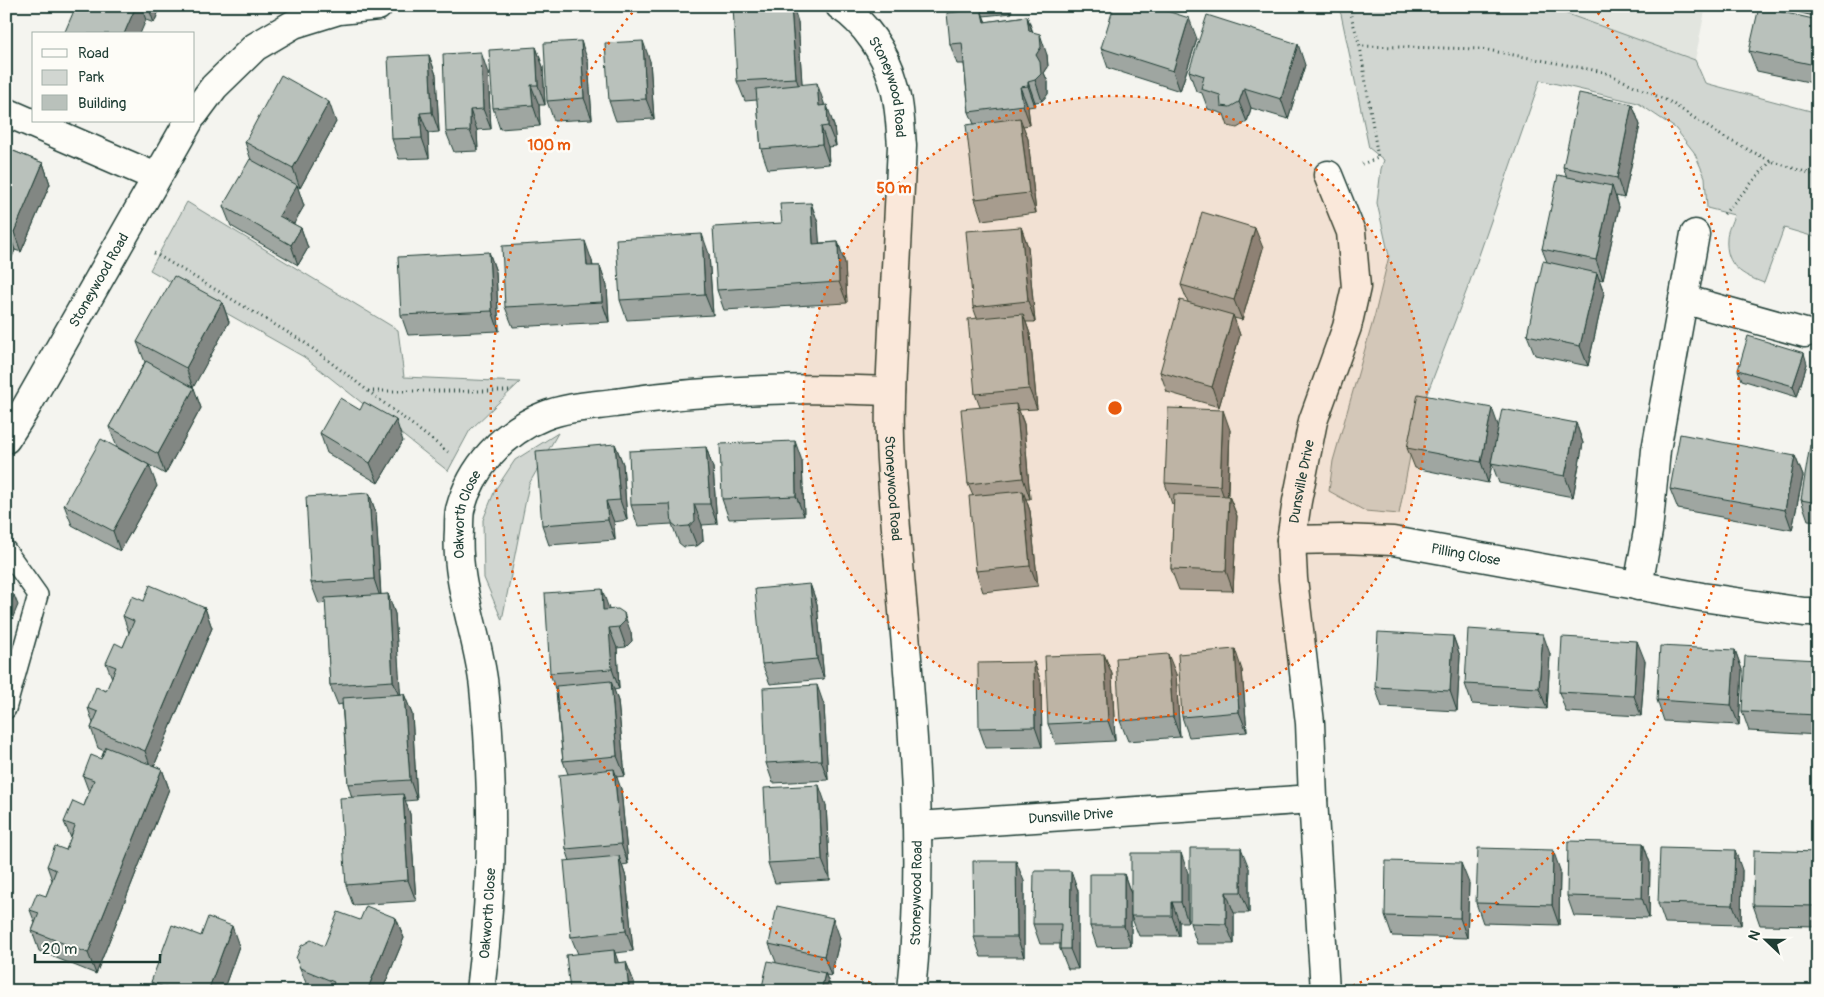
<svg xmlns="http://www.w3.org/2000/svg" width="1824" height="997" font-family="Pangolin,sans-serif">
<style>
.built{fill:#e2e5df}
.green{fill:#d1d6d1;stroke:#788a82}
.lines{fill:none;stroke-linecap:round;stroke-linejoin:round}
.lane-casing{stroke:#1f3d34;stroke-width:22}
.street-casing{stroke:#1f3d34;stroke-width:31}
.path{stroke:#1f3d34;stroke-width:3;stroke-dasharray:1 4;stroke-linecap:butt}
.lane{stroke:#fdfcf7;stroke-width:19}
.street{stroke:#fdfcf7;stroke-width:28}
.wall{fill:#9fa6a1;stroke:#1f3d34}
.shaded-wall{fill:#828783;stroke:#1f3d34}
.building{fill:#b9c1bb;stroke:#1f3d34}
.ring{fill:none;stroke:#e8590c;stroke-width:2.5;stroke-dasharray:2.5 5}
.labels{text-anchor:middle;stroke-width:5;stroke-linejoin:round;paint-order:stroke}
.street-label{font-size:14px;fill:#1f3d34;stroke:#fdfcf7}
.centre{fill:#e8590c;stroke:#fdfcf7;stroke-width:2.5}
.ring-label{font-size:15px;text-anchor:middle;font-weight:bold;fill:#e8590c;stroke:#fdfcf7;stroke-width:5;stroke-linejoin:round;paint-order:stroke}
</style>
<rect width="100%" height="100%" fill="#f4f4ef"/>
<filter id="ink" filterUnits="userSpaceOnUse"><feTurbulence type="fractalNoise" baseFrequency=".02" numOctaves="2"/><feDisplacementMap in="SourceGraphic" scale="10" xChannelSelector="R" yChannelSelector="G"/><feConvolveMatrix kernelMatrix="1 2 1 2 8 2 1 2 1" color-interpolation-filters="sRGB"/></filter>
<g filter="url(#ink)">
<path class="built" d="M1545 6H1706L1695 60Z"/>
<g class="green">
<path d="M1335 6H1545L1695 60 1705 83 1818 113V238L1784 228 1764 283C1742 275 1725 266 1727 238 1727 231 1732 222 1734 215L1707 208 1705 177 1694 152 1675 128 1638 103 1540 80 1468 287 1417 420 1399 514 1365 511 1329 491 1333 461 1375 314 1389 256 1377 203 1381 169 1384 160 1369 148 1341 14Z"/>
<path d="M187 202 398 330 404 377 520 382 470 430 448 471 304 357 150 270Z"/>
<path d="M558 433 529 484 502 620 484 578 483 520 495 490 515 460Z"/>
</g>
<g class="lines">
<defs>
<path id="lane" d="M6 550 38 595 6 709"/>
<g id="street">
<path id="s1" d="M840 6C865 23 885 52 893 81 900 102 900 124 902 146 899 207 896 268 893 329 891 372 888 417 891 460 902 637 930 814 911 991"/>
<path d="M6 112 156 177"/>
<path d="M194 114 214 87 255 47 294 24 339 10 378 6"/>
<path d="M1683 299 1805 333"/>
<path id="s2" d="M6 439 24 411 189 121"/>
<path id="s3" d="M1291 540 1342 539 1393 541 1702 597 1804 612H1818"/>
<path d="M1638 586 1648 531 1656 450 1695 234"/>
<path id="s4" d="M917 826 1313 799"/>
<path id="s5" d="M480 991C493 889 495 788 484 687 478 633 455 584 459 530 459 523 459 516 460 510 471 468 503 432 544 416 566 407 592 406 615 403 706 389 799 387 890 391"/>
<path id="s6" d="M1325 991 1313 799 1310 723 1293 579 1291 540 1297 501 1313 421 1347 327 1356 287 1351 232 1328 175"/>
</g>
</defs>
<use href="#lane" class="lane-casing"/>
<use href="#street" class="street-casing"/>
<g class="path">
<path d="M1348 6 1360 46 1482 49 1604 72 1670 102 1725 138 1771 161 1818 176"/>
<path d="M1360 46 1378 158 1362 164"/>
<path d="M1724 214 1771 161"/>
<path d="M154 253 304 342 448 452"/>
<path d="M368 391H510"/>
</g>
<use href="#lane" class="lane"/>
<use href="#street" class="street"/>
</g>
<g class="wall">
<path d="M76 6H161L154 23 146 20Z"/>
<path d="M952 6H1011L1012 13 983 16 986 22 1027 16 1033 32 1047 55 1048 67 1044 73 1048 82V94L1042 101 1035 102V106L1028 107 1030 125 1023 126 1028 139 1036 213 982 220 975 199 974 124 969 112 964 64H957L950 44 954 12Z"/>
<path d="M1771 6H1818V17Z"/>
<path d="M1818 20V84L1757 71 1749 51Z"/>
<path d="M798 22 802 85 824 103V106L834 126 836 146 828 147 829 164 768 169 761 149 757 100 745 101 737 81Z"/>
<path d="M1197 39 1180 91 1108 68 1101 48Z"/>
<path d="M536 47 543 67 545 105H539L540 126 500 129 493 108Z"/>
<path d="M429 55 436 75 439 132 428 133 429 158 399 159 392 139Z"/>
<path d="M588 61 592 119 554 121 547 101Z"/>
<path d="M650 61 654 119 616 121 609 101Z"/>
<path d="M1305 65 1288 119 1251 108 1247 122 1237 128 1228 126 1224 114 1208 109 1202 93 1196 91 1189 71Z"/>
<path d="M488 73 491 129 477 130 478 151 454 152 446 132Z"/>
<path d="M1632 104 1640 125 1624 198 1616 196 1619 207 1603 280 1599 279 1604 293 1588 366 1535 355 1527 335 1547 262 1542 249 1567 177 1563 167Z"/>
<path d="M336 122 300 188 297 186 304 206 293 224 301 228 308 248 298 265 231 226 223 206 251 160 245 142Z"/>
<path d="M6 148 43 163 50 184 21 252 15 250 6 271Z"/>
<path d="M811 203 818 223 819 243 838 242 845 263 847 303 724 310 717 290 782 223Z"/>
<path d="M1021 227 1028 247 1035 322H1026L1030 334 1037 409 1019 410 1024 424 1030 499H1026L1030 511 1038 586 983 592 976 571 973 496 968 484 980 407 975 394 977 318 973 307Z"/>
<path d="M1263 248 1242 320 1234 318 1240 335 1219 407 1167 392 1160 372 1188 302 1181 285Z"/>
<path d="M489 252 496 272 499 331 408 335 401 315Z"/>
<path d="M709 254 713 315 627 320 620 300Z"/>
<path d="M592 261 593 266H600L607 286 609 322 513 327 505 307Z"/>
<path d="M222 302 229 322 193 387 201 408 165 474 117 447 109 427 145 362 137 342Z"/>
<path d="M1807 364 1797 397 1742 380 1738 370Z"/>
<path d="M1576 423 1583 443 1573 497 1499 483 1492 464 1488 483 1415 468 1407 448 1498 427Z"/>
<path d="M1230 430 1228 496H1229L1237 516 1233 591 1179 590 1171 569 1174 504H1172L1165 483Z"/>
<path d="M320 433 403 441 378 483 327 453Z"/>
<path d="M615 444 623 464 627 520 614 522 615 540 549 545 542 525Z"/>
<path d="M706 447 713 468 717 524 702 525 703 541 697 546 684 547 679 543 672 524 638 526 631 505Z"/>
<path d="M1818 447V521L1808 520 1801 500Z"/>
<path d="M1795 456 1803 476 1792 530 1678 509 1670 489Z"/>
<path d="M802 461 804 516 729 519 722 499Z"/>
<path d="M157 486 120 551 72 525 64 505Z"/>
<path d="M369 493 376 513 381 595 388 594 395 614 400 694H404L412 714 417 800 405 801 410 814 416 901 353 905 346 885 352 798 348 784 342 704 338 705 330 685 326 603 319 604 311 583Z"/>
<path d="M810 584 817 604 824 679 770 684 762 664Z"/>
<path d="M144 601 205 608 212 628 154 766 162 769 169 789 96 974 39 951 32 931 35 923 30 910 46 896 52 880 47 866 66 850 71 838 64 822 84 806 89 792 83 776 101 759 104 751 98 748 91 728 93 723 88 708 106 691 112 678 106 663 123 647 129 633 123 616Z"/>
<path d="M609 610 631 633 632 641 626 647 617 648 619 689 614 690 618 701 625 776 616 777 621 789 628 864 622 865 626 877 633 951 615 953 618 963 626 962 634 982V991H570L578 954 571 937 570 861 566 849 568 774 563 761 556 692 550 673Z"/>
<path d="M1453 636 1460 656 1457 711 1382 707 1375 687Z"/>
<path d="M1735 650 1742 670 1739 725 1664 721 1657 700Z"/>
<path d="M1104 654 1112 674 1115 741 1056 744 1048 724Z"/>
<path d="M1550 654 1547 709 1472 704 1465 684Z"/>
<path d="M1818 660V735L1749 731 1742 711Z"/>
<path d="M1645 661 1641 716 1566 712 1559 692Z"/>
<path d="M1034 662 1041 682 1042 747 986 748 979 728Z"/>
<path d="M1242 670 1247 732 1189 737 1182 717Z"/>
<path d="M1176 674 1180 737 1128 741 1120 721Z"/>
<path d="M824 705 828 780 773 783 766 763Z"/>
<path d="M826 805 830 880 775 883 768 863Z"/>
<path d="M1643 843 1650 863 1649 918 1574 916 1567 896Z"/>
<path d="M1818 852V926L1760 925 1753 905Z"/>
<path d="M1249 868V913H1234V944H1197L1190 923Z"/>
<path d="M1560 870 1559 925 1483 923 1476 903Z"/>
<path d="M1742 870 1741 925 1665 923 1658 903Z"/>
<path d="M1071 871 1078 891V969H1068L1060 949V944H1040L1033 924Z"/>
<path d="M1188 873V922H1179V936H1139L1131 916Z"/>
<path d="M1124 874 1131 894V946L1097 947 1090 926Z"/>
<path d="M1024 881V957H981L974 937Z"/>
<path d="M1469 883 1467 938 1392 936 1385 916Z"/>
<path d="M396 918 404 938 382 991H314L308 988 296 958 324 946 360 920Z"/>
<path d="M201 936 239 946 223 991H154L151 982Z"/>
<path d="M840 938 831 976 826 975 832 991H761L776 962 769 944Z"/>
</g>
<g class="shaded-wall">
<path d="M6 6H12L6 20Z"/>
<path d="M136 6H141L146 20 140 34H124Z"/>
<path d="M148 6H161L154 23Z"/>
<path d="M791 6H793L798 22 803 98 796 78Z"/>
<path d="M981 9 988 29 984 22Z"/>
<path d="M1027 16 1034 37 1029 31Z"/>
<path d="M1189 18 1197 39 1180 91 1173 71Z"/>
<path d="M1040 34 1047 55 1048 67 1044 73 1048 82V94L1042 101 1035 80 1036 55Z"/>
<path d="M581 41 588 61 592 119 584 98Z"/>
<path d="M643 41 650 61 654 119 646 99Z"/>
<path d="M1298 44 1305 65 1288 119 1281 99Z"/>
<path d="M536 47 543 67 545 105 538 85Z"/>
<path d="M481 52 488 73 491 129 483 109Z"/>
<path d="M1818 53V72L1815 65Z"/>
<path d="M429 55 436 75 439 132 432 112Z"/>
<path d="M1028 82 1035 102V106L1028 86Z"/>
<path d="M817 83 824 103 826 126 819 106Z"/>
<path d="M531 85 539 105 540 126 533 105Z"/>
<path d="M1020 87 1028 107 1030 125 1023 105Z"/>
<path d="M1244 88 1251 108 1247 122 1239 102Z"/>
<path d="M329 102 336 122 300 188 293 168Z"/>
<path d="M1632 104 1640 125 1624 198 1617 178Z"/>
<path d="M827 105 834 126 836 146 828 126Z"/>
<path d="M470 110 477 130 478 151 470 131Z"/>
<path d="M420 113 428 133 429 158 422 138Z"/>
<path d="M1020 118 1028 139 1036 213 1029 193Z"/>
<path d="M821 127 828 147 829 164 822 144Z"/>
<path d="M43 163 50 184 21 252 14 232Z"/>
<path d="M297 185 304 206 287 236 279 216Z"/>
<path d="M1612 186 1619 207 1603 280 1596 260Z"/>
<path d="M811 203 818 223 821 264 813 244Z"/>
<path d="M1021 227 1028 247 1035 322 1028 301Z"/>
<path d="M301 228 308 248 298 265 291 245Z"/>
<path d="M1255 228 1263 248 1242 320 1234 300Z"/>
<path d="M8 230 15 250 6 271V233Z"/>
<path d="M702 234 709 254 713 315 705 295Z"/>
<path d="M585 241 592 261 594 287 587 266Z"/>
<path d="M838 242 845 263 847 303 839 282Z"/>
<path d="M489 252 496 272 499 331 492 311Z"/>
<path d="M600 266 607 286 609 322 602 302Z"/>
<path d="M1597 273 1604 293 1588 366 1580 346Z"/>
<path d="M222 302 229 322 193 388 186 368Z"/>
<path d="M1023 314 1030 334 1037 409 1029 389Z"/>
<path d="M1233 315 1240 335 1219 407 1212 387Z"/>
<path d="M1804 353 1807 364 1797 397 1793 386Z"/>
<path d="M194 388 201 408 165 474 158 454Z"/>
<path d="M1016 404 1024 424 1030 499 1023 478Z"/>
<path d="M1492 408 1499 428 1491 463 1492 464 1488 483 1481 462Z"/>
<path d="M1223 410 1230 430 1227 506 1220 486Z"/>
<path d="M396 420 403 441 378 483 370 463Z"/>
<path d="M1576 423 1583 443 1573 497 1565 476Z"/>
<path d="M795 441 802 461 804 516 796 496Z"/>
<path d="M615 444 623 464 627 520 620 500Z"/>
<path d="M706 447 713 468 717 524 710 504Z"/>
<path d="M1795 456 1803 476 1792 530 1785 510Z"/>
<path d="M149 465 157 486 120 551 113 531Z"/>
<path d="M1023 491 1030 511 1038 586 1030 566Z"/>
<path d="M369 493 376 513 381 600 374 579Z"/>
<path d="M1229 496 1237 516 1233 591 1226 571Z"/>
<path d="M606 501 614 522 615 540 608 520Z"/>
<path d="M694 504 702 525 703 541 697 546 689 526Z"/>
<path d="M810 584 817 604 824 679 817 659Z"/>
<path d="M602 589 609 609 610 627 609 628 617 648 619 689 612 669 603 610Z"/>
<path d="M388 594 395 614 401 701 393 681Z"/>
<path d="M14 595 18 605 6 634V614Z"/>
<path d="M205 608 212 628 152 771 145 751Z"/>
<path d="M624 613 631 633 632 641 626 647 619 627Z"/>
<path d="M1543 634 1550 654 1547 709 1539 688Z"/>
<path d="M1453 636 1460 656 1457 711 1450 691Z"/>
<path d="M1637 641 1645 661 1641 716 1634 696Z"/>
<path d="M1235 649 1242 670 1247 732 1239 712Z"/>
<path d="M1735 650 1742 670 1739 725 1731 705Z"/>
<path d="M1104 654 1112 674 1115 741 1108 721Z"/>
<path d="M1168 654 1176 674 1180 737 1173 717Z"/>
<path d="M1034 662 1041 682 1042 747 1035 727Z"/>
<path d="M611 681 618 701 625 776 617 756Z"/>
<path d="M817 685 824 705 828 780 821 760Z"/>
<path d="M1818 693V718L1816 715Z"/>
<path d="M404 694 412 714 417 800 410 780Z"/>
<path d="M162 769 169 789 96 974 88 953Z"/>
<path d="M614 769 621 789 628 864 621 844Z"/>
<path d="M819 785 826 805 830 880 822 860Z"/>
<path d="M403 794 410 814 416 901 408 880Z"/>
<path d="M1643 843 1650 863 1649 918 1642 898Z"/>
<path d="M1241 848 1249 868V913L1241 892Z"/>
<path d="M1553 850 1560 870 1559 925 1552 905Z"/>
<path d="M1735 850 1742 870 1741 925 1733 905Z"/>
<path d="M1181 853 1188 873V922L1181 902Z"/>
<path d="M619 856 626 877 633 951 626 931Z"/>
<path d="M1016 861 1024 881V957L1017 937Z"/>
<path d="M1461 863 1469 883 1467 938 1460 918Z"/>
<path d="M1071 871 1078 891V969L1070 949Z"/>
<path d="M1124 874 1131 894V946L1124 926Z"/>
<path d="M1226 892 1234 913V944L1226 924Z"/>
<path d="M1172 902 1179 922V936L1172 916Z"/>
<path d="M396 918 404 938 382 991H367Z"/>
<path d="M833 918 840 938 831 976 824 956Z"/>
<path d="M232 926 239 946 223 991H208Z"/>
<path d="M614 950 621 970 615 963Z"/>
<path d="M626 962 634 982V991H629Z"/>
<path d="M825 973 832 991H821Z"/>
</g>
<g class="building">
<path d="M76 6H136L124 34H64Z"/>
<path d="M733 6H791L796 78 737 81Z"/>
<path d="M1114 6H1151L1189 18 1173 71 1101 48Z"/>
<path d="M1759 7 1818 20V53L1815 65 1749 51Z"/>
<path d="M981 9 984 22 1027 16 1029 31 1040 34 1041 47 1036 55 1040 62 1041 74 1035 80 1028 82V86L1020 87 1023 105 969 112 962 43 950 44 947 13Z"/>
<path d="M1207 15 1298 44 1281 99 1244 88 1239 102 1230 107 1221 106 1220 95 1201 89 1204 76 1189 71Z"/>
<path d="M581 41 584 98 547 101 544 43Z"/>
<path d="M643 41 646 99 609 101 605 43Z"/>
<path d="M536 47 538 85H531L533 105 493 108 489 50Z"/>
<path d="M481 52 483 109 470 110V131L446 132 443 54Z"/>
<path d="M429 55 432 112 420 113 422 138 392 139 388 57Z"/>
<path d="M281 75 329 102 293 168 245 142Z"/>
<path d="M817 83 819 106 827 105 828 126 821 127 822 144 761 149 756 89Z"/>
<path d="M1579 93 1632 104 1617 178 1563 167Z"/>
<path d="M1020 118 1029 193 975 199 966 125Z"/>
<path d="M6 148 43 163 14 232 8 230 6 233Z"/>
<path d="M250 159 297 185 279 216 301 228 291 245 223 206Z"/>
<path d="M1558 175 1612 186 1596 260 1542 249Z"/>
<path d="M811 203 813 244 838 242 839 282 717 290 713 227 782 223 780 204Z"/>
<path d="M1202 212 1255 228 1234 300 1181 285Z"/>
<path d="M1021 227 1028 301 973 307 966 231Z"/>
<path d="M702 234 705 295 620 300 616 239Z"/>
<path d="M585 241 587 266H600L602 302 505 307 502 246Z"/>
<path d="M489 252 492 311 401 315 398 257Z"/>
<path d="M1543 261 1597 273 1580 346 1527 335Z"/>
<path d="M174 276 222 302 186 368 137 342Z"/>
<path d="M1180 300 1233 315 1212 387 1160 372Z"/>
<path d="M1023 314 1029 389 975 394 968 319Z"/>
<path d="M1748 336 1804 353 1793 386 1738 370Z"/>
<path d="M146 361 194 388 158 454 109 427Z"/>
<path d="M1418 394 1492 408 1481 462 1407 448Z"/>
<path d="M340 398 360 410 364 402 396 420 370 463 320 433Z"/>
<path d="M1016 404 1023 478 968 484 961 409Z"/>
<path d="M1168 408 1223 410 1220 486 1165 483Z"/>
<path d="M1502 409 1576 423 1565 476 1491 463Z"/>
<path d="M1680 434 1795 456 1785 510 1670 489Z"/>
<path d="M101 439 149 465 113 531 64 505Z"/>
<path d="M795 441 796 496 722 499 720 444Z"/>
<path d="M615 444 620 500 606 501 608 520 542 525 536 451Z"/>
<path d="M1810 445 1818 447V503L1801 500Z"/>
<path d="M706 447 710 504H694L695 521 689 526 677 527 672 523 670 504 631 505 629 451Z"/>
<path d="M1023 491 1030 566 976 571 969 496Z"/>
<path d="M369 493 374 579 311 583 306 497Z"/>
<path d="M1174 494 1229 496 1226 571 1171 569Z"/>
<path d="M810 584 817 659 762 664 755 589Z"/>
<path d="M150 585 205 608 145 751 91 728 98 712 88 708 96 687 106 691 116 667 106 663 115 643 123 647 134 621 123 616 132 596 144 601Z"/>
<path d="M602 589 603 610 618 609 624 613 625 621 619 627 609 628 612 669 550 673 545 593Z"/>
<path d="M6 592 14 595 6 614Z"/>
<path d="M388 594 393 681 330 685 325 598Z"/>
<path d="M1468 629 1543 634 1539 688 1465 684Z"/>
<path d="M1378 632 1453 636 1450 691 1375 687Z"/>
<path d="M1562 637 1637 641 1634 696 1559 692Z"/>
<path d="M1660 646 1735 650 1731 705 1657 700Z"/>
<path d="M1235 649 1239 712 1182 717 1178 654Z"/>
<path d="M1104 654 1108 721 1048 724 1045 656Z"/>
<path d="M1168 654 1173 717 1120 721 1116 658Z"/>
<path d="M1745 656 1818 660V693L1816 715 1742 711Z"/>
<path d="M1034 662 1035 727 979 728 978 663Z"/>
<path d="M611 681 617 756 563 761 556 686Z"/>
<path d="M817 685 821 760 766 763 763 688Z"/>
<path d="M404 694 410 780 348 784 342 698Z"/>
<path d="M106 747 162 769 88 953 32 931 39 913 30 910 37 893 46 896 56 870 47 866 55 846 66 850 75 826 64 822 73 801 84 806 94 780 83 776 91 755 101 759Z"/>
<path d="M614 769 621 844 566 849 559 775Z"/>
<path d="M819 785 822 860 768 863 764 788Z"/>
<path d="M403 794 408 880 346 885 340 798Z"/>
<path d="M1568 841 1643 843 1642 898 1567 896Z"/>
<path d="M1190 848H1241V892H1226V924L1190 923Z"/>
<path d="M1478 848 1553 850 1552 905 1476 903Z"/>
<path d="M1660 848 1735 850 1733 905 1658 903Z"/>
<path d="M1754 850 1818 852V906L1753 905Z"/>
<path d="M1131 853H1181V902H1172V916H1131Z"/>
<path d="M619 856 626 931 571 937 564 861Z"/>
<path d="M973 861H1016L1017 937H974Z"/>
<path d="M1386 861 1461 863 1460 918 1385 916Z"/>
<path d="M1034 871H1071L1070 949H1060L1061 924H1033Z"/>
<rect x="1090" y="874" width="34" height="52"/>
<path d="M366 906 396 918 367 991H331L334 982 300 968 296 958 301 946 311 940 324 946 338 912 360 920Z"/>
<path d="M777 906 833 918 824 956 769 944Z"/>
<path d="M208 917 232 926 208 991H174L151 982 172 925 201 936Z"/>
<path d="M614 950 615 963 626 962 629 991H570L566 955Z"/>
<path d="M768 961 825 973 821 991H761Z"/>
</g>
</g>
<circle cx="1115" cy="408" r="312" fill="#e8590c" fill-opacity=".12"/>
<g class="ring">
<circle cx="1115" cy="408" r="312"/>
<path d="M891 991A624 624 0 0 1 637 7M1593 7A624 624 0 0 1 1339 991"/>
</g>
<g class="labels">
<g class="street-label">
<text dy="5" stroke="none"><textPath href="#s1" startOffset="98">Stoneywood Road</textPath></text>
<text dy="5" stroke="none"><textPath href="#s2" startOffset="184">Stoneywood Road</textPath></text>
<text dy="5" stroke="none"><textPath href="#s6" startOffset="512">Dunsville Drive</textPath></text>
<text dy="5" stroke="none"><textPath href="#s1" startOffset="502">Stoneywood Road</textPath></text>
<text dy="5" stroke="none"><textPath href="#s5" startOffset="481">Oakworth Close</textPath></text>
<text dy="5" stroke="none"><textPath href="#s3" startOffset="176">Pilling Close</textPath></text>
<text dy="5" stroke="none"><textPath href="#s4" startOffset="154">Dunsville Drive</textPath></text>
<text transform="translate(916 893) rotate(-89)" y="5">Stoneywood Road</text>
<text dy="5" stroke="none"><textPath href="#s5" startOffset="78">Oakworth Close</textPath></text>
</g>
</g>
<circle cx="1115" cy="408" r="8" class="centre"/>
<g class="ring-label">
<text x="549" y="150">100 m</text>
<text x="894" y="193">50 m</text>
</g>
<rect width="1824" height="997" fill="none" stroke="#fdfcf7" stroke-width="25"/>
<rect x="12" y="12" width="1799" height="972" fill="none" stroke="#1f3d34" stroke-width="2" filter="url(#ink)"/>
<rect x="32" y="32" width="162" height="90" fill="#fdfcf7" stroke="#a4b0a9"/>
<rect x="42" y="49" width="25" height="8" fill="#fdfcf7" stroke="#a4b0a9"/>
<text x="78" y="58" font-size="15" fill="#1f3d34">Road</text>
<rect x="42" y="70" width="25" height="15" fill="#d1d6d1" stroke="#a4b0a9"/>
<text x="78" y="82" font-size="15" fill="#1f3d34">Park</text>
<rect x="42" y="95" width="25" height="15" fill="#b9c1bb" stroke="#a4b0a9"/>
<text x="78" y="108" font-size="15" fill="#1f3d34">Building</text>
<g transform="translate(1766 940) rotate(292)" stroke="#fdfcf7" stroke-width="4" paint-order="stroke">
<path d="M0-4L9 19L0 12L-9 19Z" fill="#1f3d34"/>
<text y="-8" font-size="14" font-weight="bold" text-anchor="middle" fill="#1f3d34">N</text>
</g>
<path d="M35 954v8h125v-8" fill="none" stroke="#1f3d34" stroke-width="2.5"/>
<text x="42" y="954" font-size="15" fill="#1f3d34" stroke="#fdfcf7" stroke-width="4" paint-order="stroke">20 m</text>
</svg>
